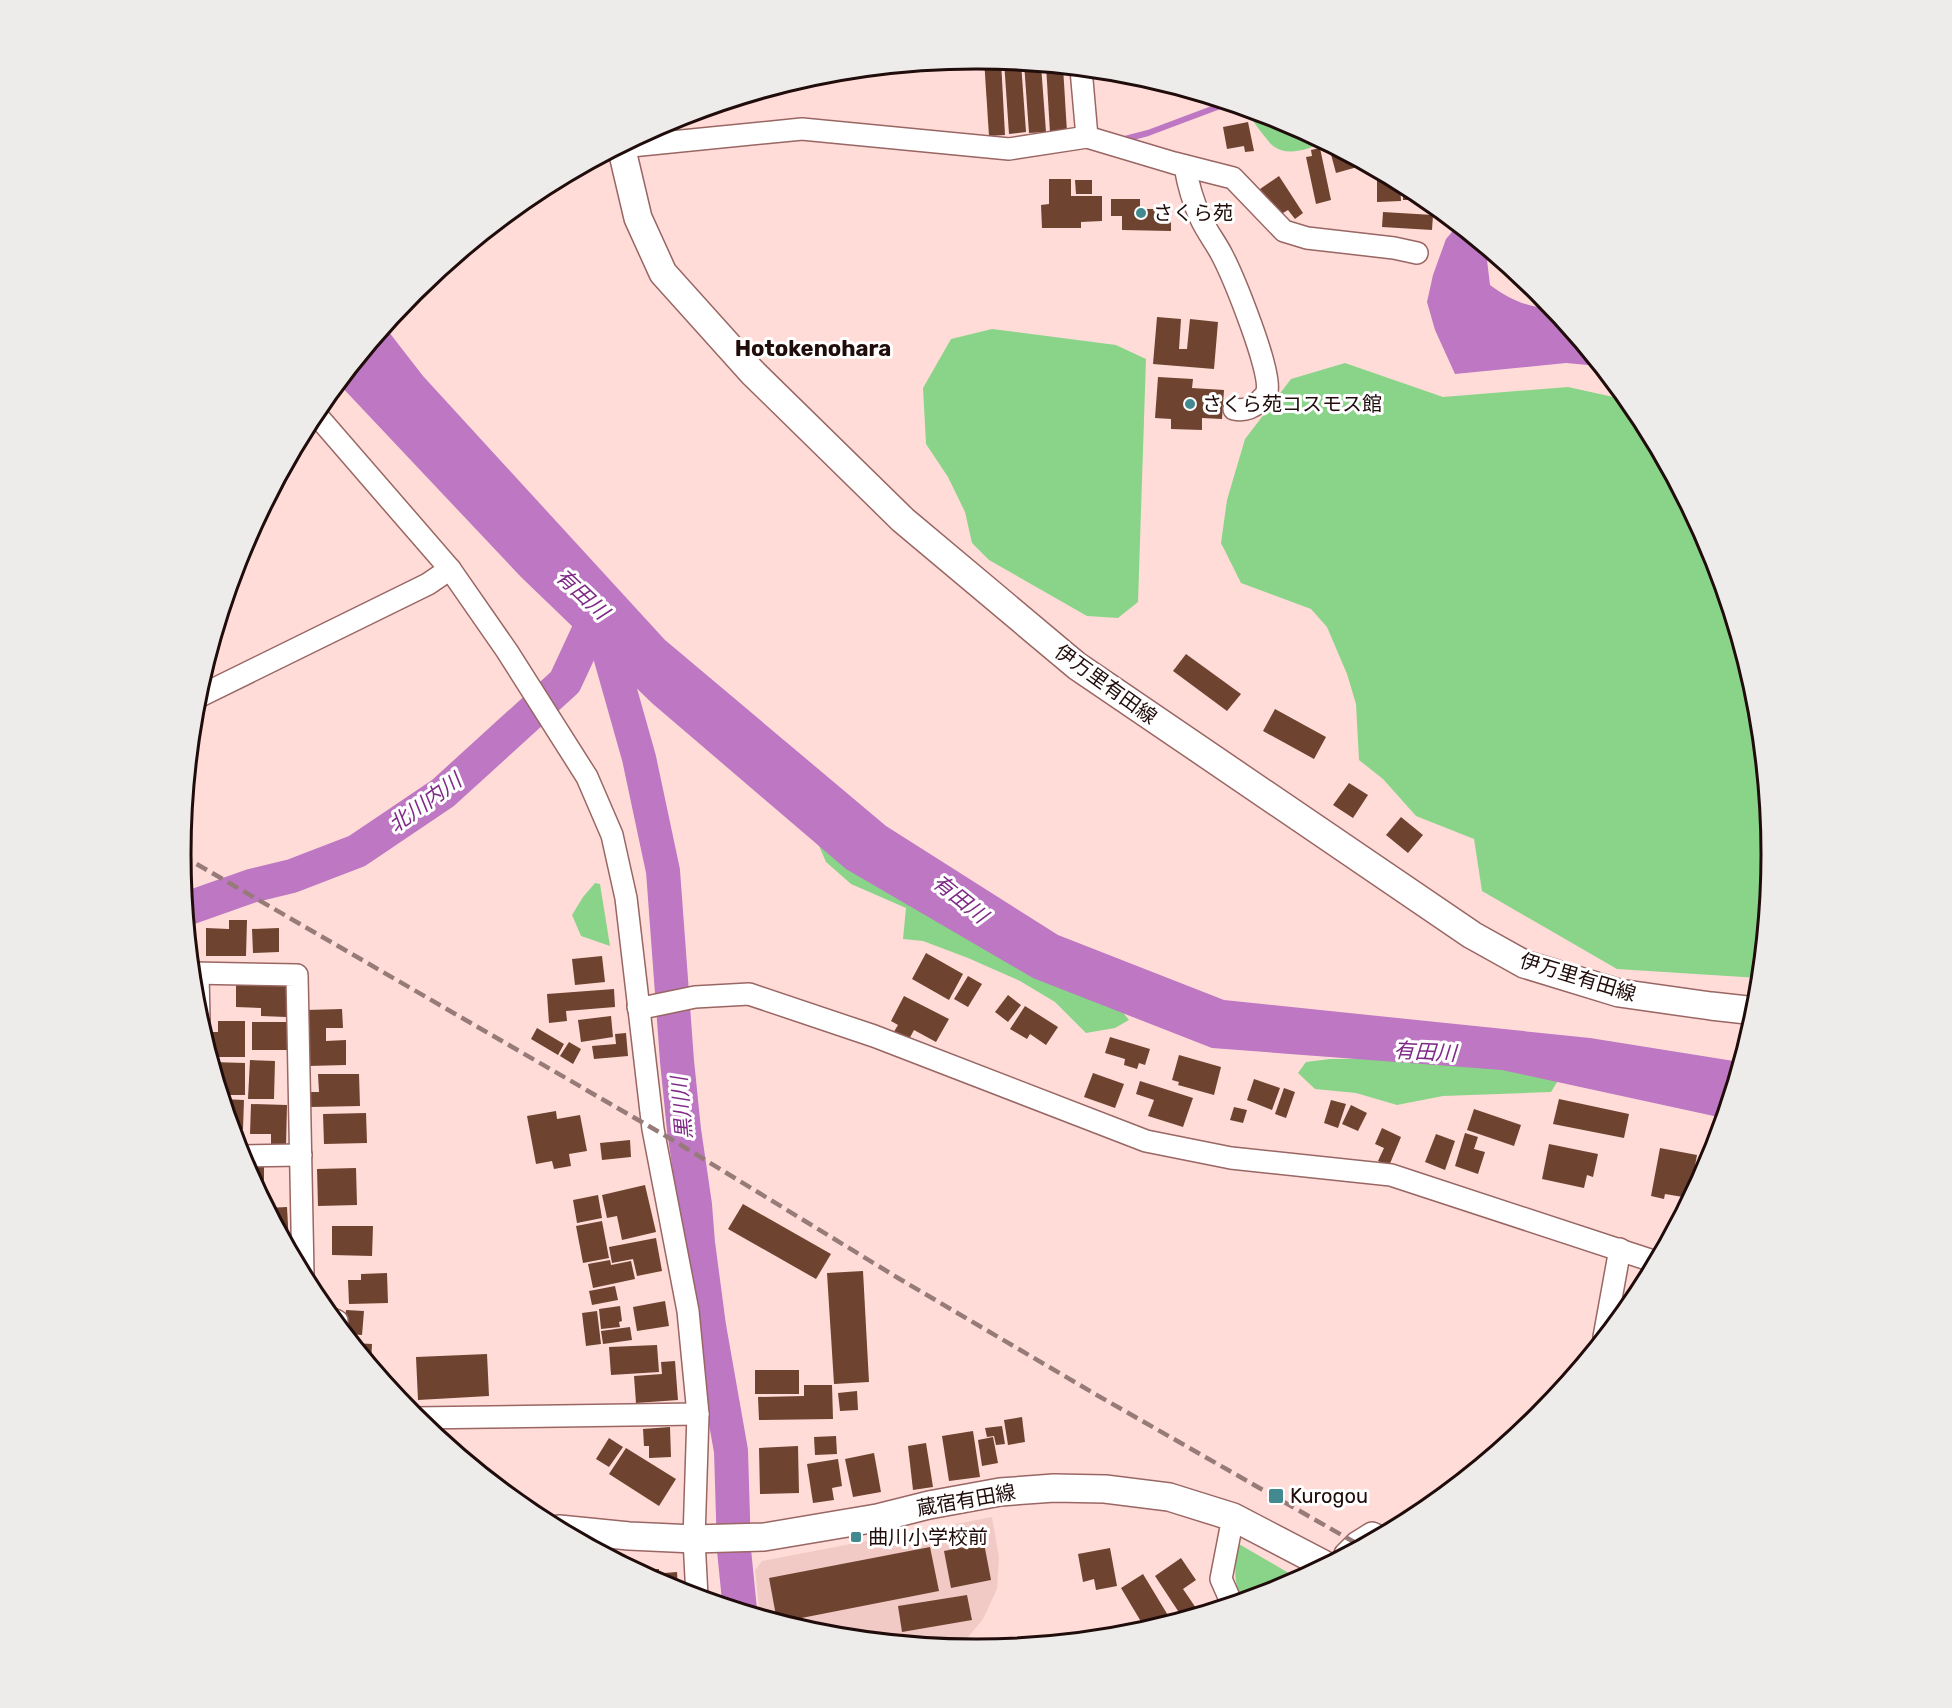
<svg xmlns="http://www.w3.org/2000/svg" width="1952" height="1708" font-family="Rubik,'Noto Sans JP',sans-serif">
<style>
.built{fill:#f1cac6}
.green{fill:#8ad48a}
.water{fill:#bd77c3}
.lines{fill:none;stroke-linecap:round;stroke-linejoin:round}
.stream{stroke:#bd77c3;stroke-width:6}
.river{stroke:#bd77c3;stroke-width:34}
.building{fill:#6e4431}
.minor-casing{stroke:#996663;stroke-width:24}
.major-casing{stroke:#996663;stroke-width:30}
.minor{stroke:#fff;stroke-width:21}
.major{stroke:#fff;stroke-width:27}
.rail{stroke:#977b79;stroke-width:4.5;stroke-dasharray:12 6;stroke-linecap:butt}
.poi-dot{fill:#428990;stroke:#fff;stroke-width:2}
.labels{text-anchor:middle;stroke-width:6;stroke-linejoin:round;paint-order:stroke}
.poi-label{font-size:20px;fill:#1f0c0b;stroke:#fff;text-anchor:start}
.street-label{font-size:20px;fill:#1f0c0b;stroke:#fff}
.water-label{font-size:21px;font-style:italic;fill:#7f2a87;stroke:#fff}
.quarter-label{font-size:22px;font-weight:bold;fill:#1f0c0b;stroke:#fff}
.rim{fill:none;stroke:#1f0c0b;stroke-width:3}
</style>
<rect width="100%" height="100%" fill="#ffdcd8"/>
<path class="built" d="M992 1517 999 1557 997 1589 983 1619 959 1648 820 1634 760 1616 755 1570 762 1561Z"/>
<g class="green">
<path d="M1244 108 1281 119 1323 142C1309 149 1288 157 1273 146 1267 141 1249 116 1244 108Z"/>
<path d="M992 329 1116 345 1146 359 1138 602 1118 618 1087 616 989 560 972 543 965 512 948 477 926 444 923 388 951 339Z"/>
<path d="M1345 363 1443 397 1568 387 1627 400 1638 412 1711 550 1756 699 1771 854 1759 978 1617 969 1482 891 1474 839 1416 816 1383 779 1359 760 1356 704 1347 674 1327 627 1311 609 1241 583 1221 543 1227 500 1245 439 1291 379Z"/>
<path d="M811 827 1114 1001 1129 1020 1115 1028 1086 1033 1055 1002 1020 981 968 958 923 941 903 939 906 908 851 884 826 862Z"/>
<path d="M595 883 600 884 610 946 581 936 572 915 583 897Z"/>
<path d="M1442 1058 1559 1079 1551 1092 1443 1096 1397 1105 1356 1093 1315 1089 1298 1073 1306 1062 1330 1059Z"/>
<path d="M1239 1544 1299 1579 1280 1589 1242 1601C1233 1581 1234 1565 1239 1544Z"/>
</g>
<g class="water">
<path d="M1458 225 1491 253 1487 260 1490 285C1510 300 1527 307 1553 309L1599 366 1566 363 1455 374 1435 330 1427 302 1433 275 1446 239Z"/>
<path d="M385 327 423 376 665 640 886 826 1058 935 1224 1000 1590 1038 1740 1062 1723 1118 1502 1070 1212 1048 1033 978 846 869 653 704 521 577 338 383Z"/>
</g>
<g class="lines">
<path class="stream" d="M1121 140 1148 133 1228 103"/>
<g class="river">
<path d="M600 620 639 758 663 871 677 1061 684 1130 695 1205 698 1243 709 1326 731 1451 734 1550 740 1610"/>
<path d="M186 909 251 886 292 876 357 851 443 793 565 682 598 611"/>
</g>
</g>
<g class="building">
<path d="M984 59 1001 61 1005 135 989 136Z"/>
<path d="M1004 61 1021 63 1026 132 1009 134Z"/>
<path d="M1024 63 1041 65 1046 132 1029 133Z"/>
<path d="M1046 65 1063 67 1067 132 1050 133Z"/>
<path d="M1248 122 1254 151 1245 152 1244 146 1227 149 1223 127Z"/>
<path d="M1332 146 1360 162 1361 166 1336 173 1329 147Z"/>
<path d="M1320 148 1331 200 1316 204 1306 157 1312 156 1311 150Z"/>
<path d="M1377 171 1400 183 1401 201 1377 202Z"/>
<path d="M1279 176 1303 213 1295 219 1288 210 1278 216 1260 189Z"/>
<path d="M1049 179H1071V196H1102V221L1081 222V228H1042L1041 205 1049 204Z"/>
<path d="M1075 180H1092V194H1076Z"/>
<path d="M1403 184 1418 193 1424 198V200H1403Z"/>
<path d="M1111 199H1140V209H1171V231L1122 230V216H1111Z"/>
<path d="M1383 212 1433 215 1432 230 1382 227Z"/>
<path d="M1157 317 1181 319 1179 349H1187L1190 319 1218 322 1214 369 1153 364Z"/>
<path d="M1158 377 1193 379 1192 388 1224 390 1222 419 1202 418V430L1171 429V419L1155 418Z"/>
<path d="M1186 654 1241 694 1227 711 1173 671Z"/>
<path d="M1275 709 1326 737 1314 759 1263 731Z"/>
<path d="M1349 783 1368 795 1353 818 1333 805Z"/>
<path d="M1401 817 1423 835 1408 853 1386 835Z"/>
<path d="M229 920H247L246 956H206V928L229 929Z"/>
<path d="M279 928V952L253 953 252 929Z"/>
<path d="M926 953 963 974 949 1000 912 979Z"/>
<path d="M602 956 605 982 575 985 572 959Z"/>
<path d="M968 976 982 984 968 1007 954 999Z"/>
<path d="M236 978 287 979 286 1017 261 1016V1008L236 1007Z"/>
<path d="M614 989 615 1007 566 1011 567 1021 549 1023 547 994Z"/>
<path d="M1008 995 1021 1005 1008 1022 995 1012Z"/>
<path d="M904 996 949 1019 936 1042 914 1030 907 1043 892 1035 898 1025 891 1021Z"/>
<path d="M1025 1006 1058 1027 1046 1045 1030 1034 1027 1039 1010 1029Z"/>
<path d="M342 1009 343 1028H326V1041L346 1040V1065L308 1066 306 1010Z"/>
<path d="M611 1016 613 1037 581 1042 578 1020Z"/>
<path d="M218 1021H245V1057H210L207 1048 208 1032H218Z"/>
<rect x="252" y="1022" width="35" height="28"/>
<path d="M537 1028 564 1044 558 1055 531 1039Z"/>
<path d="M626 1033 628 1056 594 1059 592 1046 616 1044 615 1034Z"/>
<path d="M1110 1037 1150 1049 1145 1065 1139 1063 1137 1069 1124 1065 1125 1059 1105 1053Z"/>
<path d="M569 1042 581 1049 573 1064 560 1056Z"/>
<path d="M1179 1055 1221 1067 1214 1095 1178 1085 1179 1082 1172 1080Z"/>
<path d="M250 1060 275 1061 274 1099H248Z"/>
<path d="M212 1062 245 1063V1095H222L219 1081H218Z"/>
<path d="M1093 1073 1124 1084 1115 1108 1084 1097Z"/>
<path d="M318 1074H359L360 1106 310 1107V1092H319Z"/>
<path d="M1254 1079 1280 1088 1272 1110 1247 1100Z"/>
<path d="M1140 1081 1193 1098 1183 1127 1148 1116 1154 1100 1136 1094Z"/>
<path d="M1284 1088 1295 1092 1286 1118 1275 1114Z"/>
<path d="M223 1099 244 1100 243 1129H232Z"/>
<path d="M1559 1099 1629 1114 1624 1138 1553 1124Z"/>
<path d="M1331 1100 1346 1104 1338 1128 1324 1123Z"/>
<path d="M251 1104 287 1105 286 1146H271V1134H250Z"/>
<path d="M1351 1105 1367 1113 1358 1131 1342 1124Z"/>
<path d="M1234 1107 1247 1110 1243 1123 1230 1120Z"/>
<path d="M1474 1109 1521 1125 1514 1146 1467 1130Z"/>
<path d="M556 1111 557 1119 580 1115 587 1151 569 1154 571 1166 554 1169 552 1161 536 1164 527 1116Z"/>
<path d="M366 1113 367 1143 324 1144 323 1114Z"/>
<path d="M1382 1128 1401 1137 1389 1166 1378 1161 1384 1148 1375 1144Z"/>
<path d="M1465 1133 1478 1137 1474 1149 1485 1152 1478 1174 1455 1166Z"/>
<path d="M1436 1134 1455 1141 1445 1170 1425 1162Z"/>
<path d="M630 1140 631 1157 602 1160 600 1143Z"/>
<path d="M1549 1144 1598 1154 1593 1177 1587 1175 1584 1188 1542 1179Z"/>
<path d="M1660 1148 1697 1155 1689 1198 1665 1194 1664 1199 1651 1196Z"/>
<path d="M244 1164H264V1180H253Z"/>
<path d="M356 1168 357 1205 318 1206 317 1169Z"/>
<path d="M645 1185 656 1232 622 1240 617 1216 607 1218 602 1195Z"/>
<path d="M598 1195 602 1218 577 1223 573 1200Z"/>
<path d="M743 1204 831 1254 816 1279 728 1229Z"/>
<path d="M287 1207 289 1244H287L267 1208Z"/>
<path d="M602 1221 609 1258 583 1263 576 1226Z"/>
<path d="M332 1226H373L372 1256 332 1255Z"/>
<path d="M656 1238 662 1271 637 1276 633 1259 612 1263 609 1247Z"/>
<path d="M610 1260 611 1265 631 1261 635 1279 593 1288 588 1264Z"/>
<path d="M863 1271 869 1382 834 1384 827 1273Z"/>
<path d="M387 1273 388 1303 349 1304 348 1280H361V1274Z"/>
<path d="M615 1286 618 1300 592 1305 589 1291Z"/>
<path d="M665 1301 669 1326 637 1331 633 1307Z"/>
<path d="M620 1306 622 1321 619 1322 620 1327 601 1329 599 1309Z"/>
<path d="M346 1310 364 1311 362 1335 345 1334 344 1332Z"/>
<path d="M597 1311 601 1344 586 1346 582 1313Z"/>
<path d="M630 1327 632 1340 603 1344 601 1331Z"/>
<path d="M353 1343 372 1344 371 1364Z"/>
<path d="M657 1345 659 1372 611 1375 609 1347Z"/>
<path d="M487 1354 489 1396 418 1400 416 1357Z"/>
<path d="M675 1361 678 1400 636 1403 634 1376 662 1374 661 1362Z"/>
<rect x="755" y="1370" width="44" height="24"/>
<path d="M804 1385H832L833 1419 759 1420 758 1397 804 1396Z"/>
<path d="M857 1391 858 1410 840 1411 838 1393Z"/>
<path d="M1022 1417 1025 1442 1008 1445 1004 1420Z"/>
<path d="M1002 1426 1005 1444 996 1445 994 1436 987 1437 985 1428Z"/>
<path d="M670 1427 671 1457 649 1458V1446H644L643 1429Z"/>
<path d="M973 1431 980 1477 949 1481 942 1436Z"/>
<path d="M836 1436 837 1454 815 1455 814 1437Z"/>
<path d="M993 1437 998 1463 982 1466 978 1440Z"/>
<path d="M609 1438 623 1447 609 1467 596 1459Z"/>
<path d="M926 1443 933 1487 913 1490 908 1446Z"/>
<path d="M798 1446 799 1493 760 1494 759 1448Z"/>
<path d="M626 1448 676 1479 659 1506 609 1474Z"/>
<path d="M874 1453 881 1492 853 1497 845 1459Z"/>
<path d="M838 1459 842 1486 832 1488 834 1500 813 1503 807 1464Z"/>
<path d="M984 1543 991 1580 951 1588 944 1551Z"/>
<path d="M930 1547 939 1591 781 1622 777 1621 769 1578Z"/>
<path d="M1110 1548 1117 1586 1096 1590 1094 1579 1083 1582 1078 1554Z"/>
<path d="M1181 1558 1196 1580 1183 1589 1196 1608 1182 1617 1155 1576Z"/>
<path d="M659 1569V1582L645 1575V1570Z"/>
<path d="M677 1572 678 1590H676L665 1586 664 1573Z"/>
<path d="M1143 1574 1172 1622 1146 1630 1121 1588Z"/>
<path d="M967 1595 972 1620 902 1632 898 1606Z"/>
</g>
<g class="lines">
<defs>
<g id="minor">
<path d="M1081 69 1087 137"/>
<path d="M621 147 802 129 1009 149 1087 137 1174 163 1233 178 1284 231 1307 238 1394 248 1417 253"/>
<path d="M1185 166C1188 185 1193 202 1201 219 1207 232 1216 243 1222 255 1233 276 1272 371 1267 391 1266 396 1262 398 1259 402 1252 408 1243 411 1234 409"/>
<path d="M314 412 450 569 507 651 587 777 612 835 626 898 653 1129 688 1311 698 1414 694 1539 697 1597"/>
<path d="M196 698 428 584 450 569"/>
<path d="M192 973 297 975 303 1274"/>
<path d="M198 973 199 1020"/>
<path d="M638 1007H647L695 997 749 994 874 1036 1146 1141 1231 1158 1391 1175 1656 1262"/>
<path d="M240 1156 301 1155"/>
<path d="M335 1320 337 1321V1323"/>
<path d="M1604 1337 1620 1249"/>
<path d="M415 1418 698 1414"/>
<path d="M1345 1554 1356 1543 1372 1533 1379 1536"/>
<path d="M1232 1604 1221 1579 1233 1517"/>
</g>
<g id="major">
<path d="M621 146 638 218 663 273 752 372 903 520 1077 666 1472 935 1524 964 1619 993 1711 1006 1756 1011"/>
<path d="M559 1529 629 1536 694 1539 764 1537 877 1518 929 1505 1000 1492 1054 1488 1105 1489 1169 1497 1233 1517 1325 1565"/>
</g>
</defs>
<use href="#minor" class="minor-casing"/>
<use href="#major" class="major-casing"/>
<use href="#minor" class="minor"/>
<use href="#major" class="major"/>
<path class="rail" d="M181 855 671 1139 898 1278 1095 1394 1361 1546"/>
</g>
<g class="poi-dot">
<circle cx="1141" cy="213" r="6"/>
<circle cx="1190" cy="404" r="6"/>
<rect x="1268" y="1488" width="16" height="16" rx="3"/>
<rect x="850" y="1531" width="12" height="12" rx="3"/>
</g>
<g class="labels">
<g class="poi-label">
<text x="1153" y="220">さくら苑</text>
<text x="1202" y="411">さくら苑コスモス館</text>
<text x="1290" y="1503">Kurogou</text>
<text x="868" y="1544">曲川小学校前</text>
</g>
<g class="street-label">
<text transform="translate(1106 684) rotate(36)" y="7">伊万里有田線</text>
<text transform="translate(1578 977) rotate(17)" y="7">伊万里有田線</text>
<text transform="translate(966 1500) rotate(-10)" y="7">蔵宿有田線</text>
</g>
<g class="water-label">
<text transform="translate(582 594) rotate(43)" y="7">有田川</text>
<text transform="translate(425 803) rotate(-36)" y="7">北川内川</text>
<text transform="translate(960 899) rotate(39)" y="7">有田川</text>
<text transform="translate(1425 1052) rotate(3)" y="7">有田川</text>
<text transform="translate(682 1108) rotate(-95)" y="7">黒川川</text>
</g>
<g class="quarter-label">
<text x="813" y="356">Hotokenohara</text>
</g>
</g>
<path d="M0 0H1952V1708H0ZM191 854a785 785 0 1 1 1570 0a785 785 0 1 1-1570 0Z" fill="#edeceb" fill-rule="evenodd"/>
<path class="rim" d="M191 854a785 785 0 1 1 1570 0a785 785 0 1 1-1570 0Z"/>
</svg>
